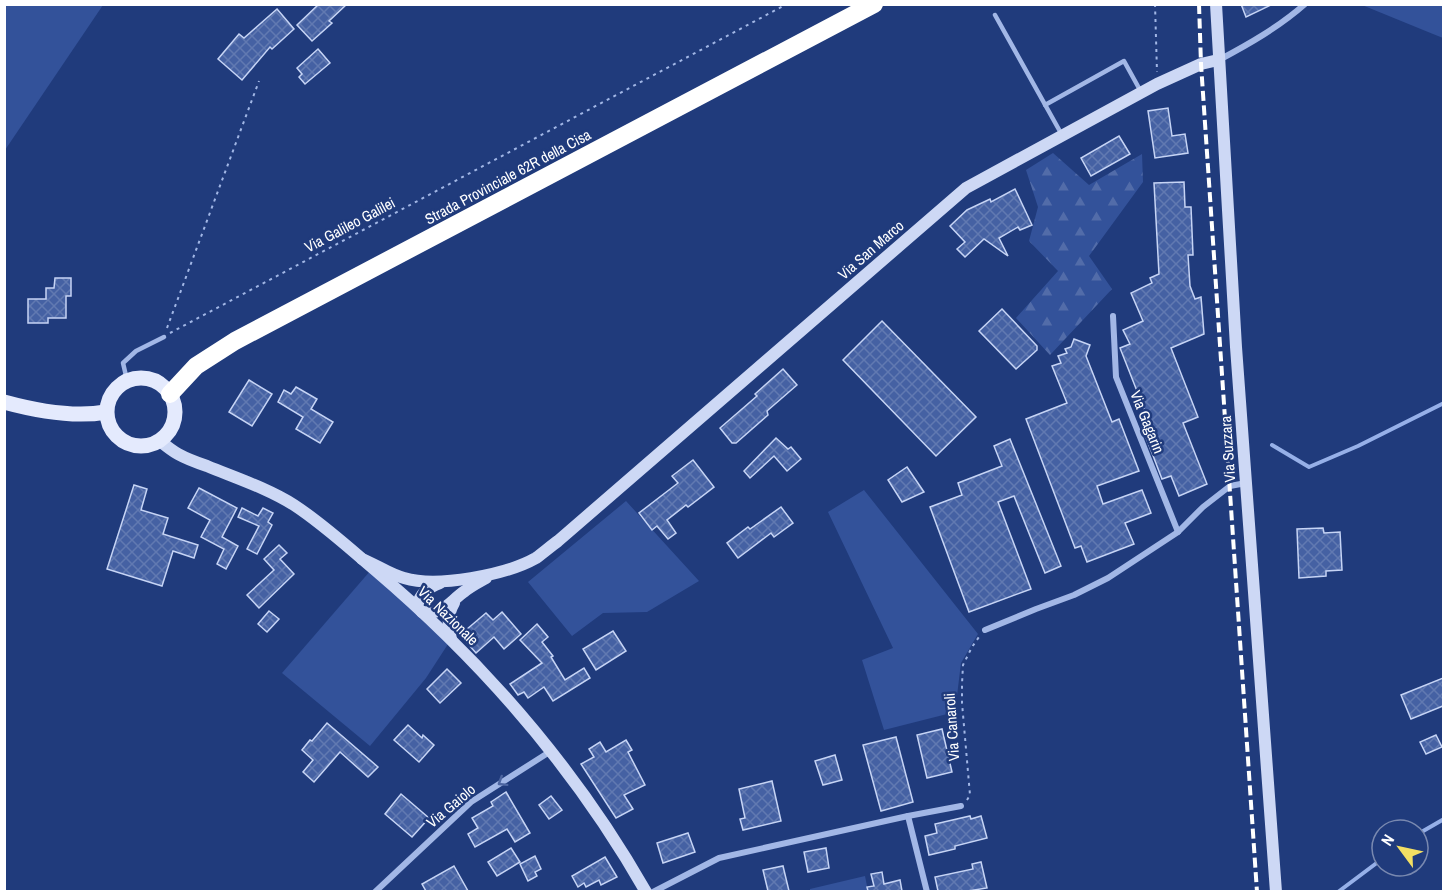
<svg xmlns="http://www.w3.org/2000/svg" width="1448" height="896" font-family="'Archivo Narrow',sans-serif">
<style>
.grass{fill:#33529a}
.forest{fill:url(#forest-firs)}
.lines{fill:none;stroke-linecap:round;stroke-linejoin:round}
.stream{stroke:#96b0e8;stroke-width:4}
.building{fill:url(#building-cross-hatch);stroke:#c6d4f5;stroke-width:1.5}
.path{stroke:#a2b7e6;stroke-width:2;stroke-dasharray:3 4.5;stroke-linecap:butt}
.lane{stroke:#a2b7e6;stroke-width:4.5}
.street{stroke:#a2b7e6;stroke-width:6}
.secondary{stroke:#cdd8f5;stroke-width:12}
.primary{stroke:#e4eafd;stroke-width:15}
.highway{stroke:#fff;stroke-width:18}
.rail{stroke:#fff;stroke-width:4;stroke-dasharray:10 4.5;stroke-linecap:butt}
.oneway{stroke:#4e66a1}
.labels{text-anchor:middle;stroke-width:5;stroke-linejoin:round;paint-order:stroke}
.street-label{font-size:15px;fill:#fff;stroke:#203b7c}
</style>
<defs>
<pattern id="forest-firs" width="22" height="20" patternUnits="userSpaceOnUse" patternTransform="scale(1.5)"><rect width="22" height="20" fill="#33529a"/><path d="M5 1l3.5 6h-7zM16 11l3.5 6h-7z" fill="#526ca9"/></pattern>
<pattern id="building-cross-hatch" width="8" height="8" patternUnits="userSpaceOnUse" patternTransform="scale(1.5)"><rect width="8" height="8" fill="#4561a3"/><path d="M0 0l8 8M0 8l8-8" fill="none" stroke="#6179b1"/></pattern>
</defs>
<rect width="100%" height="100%" fill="#203b7c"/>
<g class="grass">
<path d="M5 4 103 5 5 150 4 5Z"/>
<path d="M1362 5H1443V38L1433 34Z"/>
<path d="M864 490 978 634 961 663 955 712 884 730 862 660 893 648 828 512Z"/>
<path d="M626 501 699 581 647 612 603 613 572 636 528 582Z"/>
<path d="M371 570 450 641 426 678 370 746 282 673Z"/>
<path d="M865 876 868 891 810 892V889Z"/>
</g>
<path class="forest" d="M1053 153 1089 185 1142 154 1143 182 1089 256 1112 289 1050 355 1016 318 1058 271 1029 241 1038 207 1026 170Z"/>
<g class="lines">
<g class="stream">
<path d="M1272 445 1309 467 1358 446 1444 403"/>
<path d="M1418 834 1444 819"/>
<path d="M1338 892 1382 859"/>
</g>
</g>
<g class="building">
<path d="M319 4H347L329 21 332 23 312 41 297 25Z"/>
<path d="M1241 4H1273L1246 17Z"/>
<path d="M277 9 294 29 272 49 270 47 242 80 218 59 239 34 244 38Z"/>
<path d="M318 49 330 63 305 84 299 77 302 74 297 68Z"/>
<path d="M1168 108 1172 136 1185 134 1188 153 1155 158 1148 111Z"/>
<path d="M1119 136 1130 154 1091 176 1081 158Z"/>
<path d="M1184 182 1185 207H1191L1193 255H1188L1190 286 1195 299 1201 297 1204 334 1171 348 1198 417 1183 423 1207 484 1179 496 1171 476 1162 479 1142 427 1150 424 1120 348 1130 344 1123 330 1143 321 1131 293 1152 283 1150 278 1159 274 1154 183Z"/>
<path d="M1015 189 1032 225 1020 230 1018 227 999 238 1008 256 984 239 965 257 957 249 965 242 950 226 967 210 990 199 991 202Z"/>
<path d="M55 278H71V296H66V318H48V323H28V299H46V288H54Z"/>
<path d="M1002 309 1037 346V350L1016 369 979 331Z"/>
<path d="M882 321 976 417 936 456 843 360Z"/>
<path d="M1074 339 1090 345 1086 356 1112 422 1119 419 1139 471 1097 486 1103 504 1142 490 1151 513 1125 523 1134 544 1087 562 1081 546 1075 548 1026 419 1067 403 1052 366 1061 363 1058 356 1067 353 1065 349 1071 347Z"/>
<path d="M783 369 797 385 767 411 768 415 736 443H732L720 428 757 396 755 394Z"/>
<path d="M249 380 272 394 252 426 229 412Z"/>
<path d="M296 387 317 399 311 409 333 422 320 443 296 429 303 417 278 402 284 390 291 394Z"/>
<path d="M776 438 788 449 791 447 801 459 787 471 774 456 750 478 744 471Z"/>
<path d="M1010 439 1061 566 1045 573 1014 496 998 502 1031 589 969 612 930 507 962 495 958 483 1002 466 994 446Z"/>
<path d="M693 460 714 487 688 507 686 505 667 520 676 533 668 539 657 526 652 530 639 513 678 483 672 476Z"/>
<path d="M907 467 924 492 902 502 888 480Z"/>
<path d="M134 485 147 489 141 510 168 518 163 534 198 545 194 558 173 551 162 586 107 569Z"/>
<path d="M199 488 237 508 222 537 238 546 226 569 217 564 224 549 201 537 210 520 188 508Z"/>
<path d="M781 507 793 523 774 537 771 533 738 558 727 543 748 527 750 529Z"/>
<path d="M242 508 258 516 263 508 273 513 268 522 272 525 257 554 247 549 259 526 238 517Z"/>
<path d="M1323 528 1324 533 1340 532 1342 570 1326 571V576L1299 578 1297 529Z"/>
<path d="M279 545 287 553 280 559 294 574 259 608 247 595 274 570 264 559Z"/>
<path d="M269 611 279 619 267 632 258 624Z"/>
<path d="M502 612 521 634 504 649 494 637 476 653 460 635 486 613 493 620Z"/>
<path d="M537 624 548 637 542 642 553 656 551 657 565 680 584 668 590 678 553 701 544 687 528 698 524 692 518 695 510 684 542 663 520 640Z"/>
<path d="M613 631 626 651 596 670 583 649Z"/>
<path d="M447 669 461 683 440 703 427 689Z"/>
<path d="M1443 678V706L1411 719 1401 695Z"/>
<path d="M327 723 378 767 368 777 340 752 314 782 303 772 313 760 302 750 310 740 312 741Z"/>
<path d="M408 725 422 738 423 735 434 745 419 762 394 740Z"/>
<path d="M942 729 952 772 927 778 917 735Z"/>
<path d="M1436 735 1442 747 1426 754 1420 742Z"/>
<path d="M896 737 913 802 881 811 863 745Z"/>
<path d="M626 740 632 750 628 752 645 785 624 795 633 809 616 818 581 764 594 757 589 749 600 742 606 752Z"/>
<path d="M835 755 842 780 823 785 815 761Z"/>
<path d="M772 781 781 821 743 830 740 819 745 818 739 789Z"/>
<path d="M506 792 530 833 515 842 507 829 475 847 468 834 478 828 472 818 493 806 491 802Z"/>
<path d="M401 794 429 818 412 837 385 814Z"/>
<path d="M551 796 562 810 549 819 539 805Z"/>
<path d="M970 816 971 819 981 816 987 838 955 846V849L929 855 925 836 937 833 935 824Z"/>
<path d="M688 833 695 852 663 863 657 843Z"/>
<path d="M511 848 520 862 497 876 488 862Z"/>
<path d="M826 848 829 868 808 872 804 852Z"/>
<path d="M535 856 541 869 535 872 537 876 528 881 520 864Z"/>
<path d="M605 857 617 877 601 885 599 880 586 887 584 883 578 887 572 876Z"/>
<path d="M981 862 987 888 968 891H938L935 877 973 869 972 864Z"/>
<path d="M454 866 468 891H426L422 884Z"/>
<path d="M783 866 789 891H768L763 870Z"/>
<path d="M882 872 884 884 900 880 902 891H868L867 887 874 886 871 874Z"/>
</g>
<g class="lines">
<g class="path">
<path d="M1155 4 1157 72"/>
<path d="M167 328 259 81"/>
<path d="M170 333 787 4"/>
<path d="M967 800 970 795 962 703V684L963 665 972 647 979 637"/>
</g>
<g class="lane">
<path d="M995 15 1062 135"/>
<path d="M1045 105 1124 61 1140 90"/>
<path d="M127 380 123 363 136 351 164 337"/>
</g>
<g class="street">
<path d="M1219 60C1249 44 1279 27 1305 4"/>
<path d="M1113 316 1116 377 1178 532"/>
<path d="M985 630 1036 609 1074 595 1108 578 1178 532 1203 507 1230 486 1246 483"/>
<path d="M908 816 927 892"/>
<path d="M375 892 471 802 551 751"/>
<path d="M653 892 719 858 908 816 961 806"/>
</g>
<g class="secondary">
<path d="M1216 4 1236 347 1276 892"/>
<path d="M160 441C165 445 171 450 178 454 187 459 198 463 207 466 236 478 267 488 294 505 323 524 349 548 375 570 483 662 576 769 646 892"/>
<path d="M362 559C377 565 389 574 404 578 437 588 506 575 536 558 543 553 551 546 558 541L966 188 1157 84 1201 64 1218 60"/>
<path d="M417 606C420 594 428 587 440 583"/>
<path d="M422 612C444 615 449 602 465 591 471 586 479 582 486 578"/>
<path d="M451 639C448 626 447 615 454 603"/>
</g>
<g class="primary">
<circle cx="141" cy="412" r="34"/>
<path d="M4 402C37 411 73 418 106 412"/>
</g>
<path class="highway" d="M170 394 196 366 235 341 874 4"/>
<path class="rail" d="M1199 4 1201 64 1257 892"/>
</g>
<defs><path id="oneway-chevron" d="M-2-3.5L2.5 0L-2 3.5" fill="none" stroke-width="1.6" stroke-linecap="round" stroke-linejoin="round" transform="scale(1.5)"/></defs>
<use class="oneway" href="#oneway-chevron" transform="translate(502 782) rotate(148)"/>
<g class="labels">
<g class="street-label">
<text transform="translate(508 177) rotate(-28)" y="5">Strada Provinciale 62R della Cisa</text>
<text transform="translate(350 225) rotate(-28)" y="5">Via Galileo Galilei</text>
<text transform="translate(871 250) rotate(-41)" y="5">Via San Marco</text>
<text transform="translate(1147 422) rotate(68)" y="5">Via Gagarin</text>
<text transform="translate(1228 449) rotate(-94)" y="5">Via Suzzara</text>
<text transform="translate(448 616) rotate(44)" y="5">Via Nazionale</text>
<text transform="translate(952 727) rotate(-94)" y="5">Via Canaroli</text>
<text transform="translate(451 806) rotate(-40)" y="5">Via Gaiolo</text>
</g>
</g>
<rect width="1448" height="896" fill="none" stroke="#ffffff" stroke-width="12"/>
<g transform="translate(1400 848) rotate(303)"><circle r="28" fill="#203b7c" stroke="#7989b0" stroke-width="1.5"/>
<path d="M0-4.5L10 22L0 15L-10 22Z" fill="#f3df63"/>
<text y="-9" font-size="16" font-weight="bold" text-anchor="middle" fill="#ffffff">N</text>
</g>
</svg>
